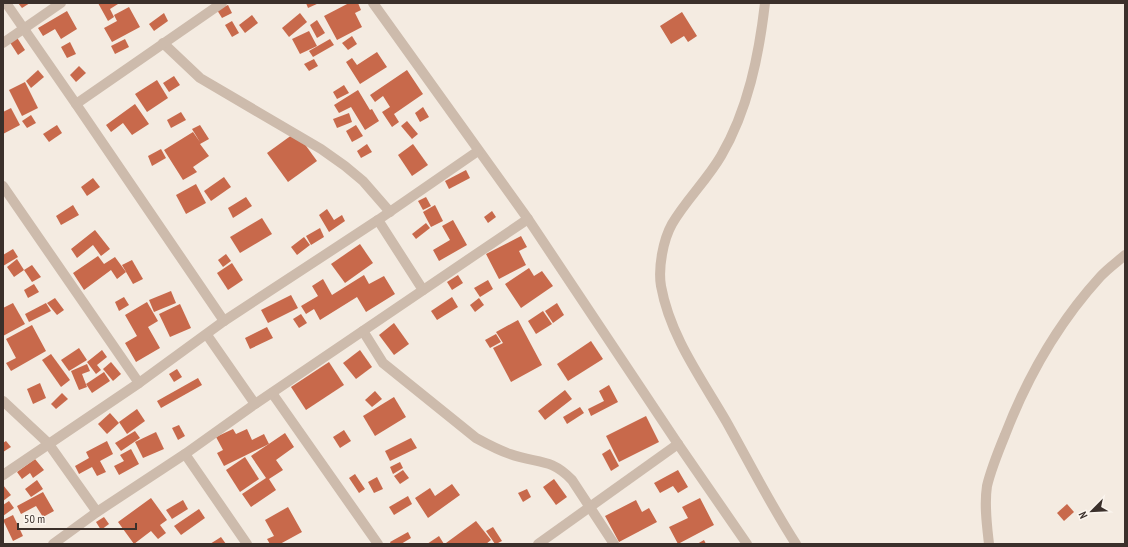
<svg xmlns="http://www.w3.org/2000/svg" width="1128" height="547" font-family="'PT Sans Narrow',sans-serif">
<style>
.building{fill:#c8694b}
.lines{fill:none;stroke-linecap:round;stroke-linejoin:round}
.street{stroke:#cdbbac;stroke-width:10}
</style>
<rect width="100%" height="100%" fill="#f4ebe1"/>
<g class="building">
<path d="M18 3H30L22 8Z"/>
<path d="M98 3H117L118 4 110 9 114 17 108 21Z"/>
<path d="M306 3H319L308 8Z"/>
<path d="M349 3H358L361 10 355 13 362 27 337 40 324 16Z"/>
<path d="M228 5 232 13 222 18 217 10Z"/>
<path d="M129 7 140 27 112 42 104 28 117 21 114 15Z"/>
<path d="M67 11 77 29 61 39 55 29 43 36 38 28Z"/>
<path d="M682 12 697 36 688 42 684 36 671 44 660 26Z"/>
<path d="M164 13 168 21 154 31 149 24Z"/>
<path d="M300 13 307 22 289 37 282 28Z"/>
<path d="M252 15 258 23 245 33 239 25Z"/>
<path d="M317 20 325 33 317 38 310 25Z"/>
<path d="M232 21 239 33 232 37 225 25Z"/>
<path d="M309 31 317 46 300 54 292 39Z"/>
<path d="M16 36 25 50 18 55 9 41Z"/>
<path d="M352 36 357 44 348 50 342 43Z"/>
<path d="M125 39 129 47 115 54 111 46Z"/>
<path d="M330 39 334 45 313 57 309 51Z"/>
<path d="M70 42 76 54 67 58 61 47Z"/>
<path d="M377 52 387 67 360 84 346 62 352 58 357 65Z"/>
<path d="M314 59 318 66 309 71 304 64Z"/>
<path d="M79 66 86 73 76 82 70 75Z"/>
<path d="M38 70 44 77 31 88 26 81Z"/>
<path d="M407 70 423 94 394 114 399 122 392 127 382 112 390 107 383 96 375 102 370 95Z"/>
<path d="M174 76 180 85 169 92 163 83Z"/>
<path d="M157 80 168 98 147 112 135 94Z"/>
<path d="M25 82 38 108 22 116 9 90Z"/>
<path d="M344 85 349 93 337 99 333 92Z"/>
<path d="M358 90 370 110 372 109 379 121 365 130 351 107 339 113 334 105Z"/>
<path d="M135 104 149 124 132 135 123 123 111 132 106 125Z"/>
<path d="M423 107 429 117 420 122 415 113Z"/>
<path d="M11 108 20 125 3 134V112Z"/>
<path d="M181 112 186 120 171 128 167 120Z"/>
<path d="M349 113 352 122 337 128 333 119Z"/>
<path d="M31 115 36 123 27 128 22 121Z"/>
<path d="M407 121 418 134 412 139 401 126Z"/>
<path d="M57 125 62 133 49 142 43 134Z"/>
<path d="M200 125 209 139 200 144 209 156 193 167 197 172 183 180 164 150 193 132 200 142 192 129Z"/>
<path d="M356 125 363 136 352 142 346 131Z"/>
<path d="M296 132 317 161 288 182 267 153Z"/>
<path d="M367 144 372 152 361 158 357 151Z"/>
<path d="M413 144 428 165 412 176 398 155Z"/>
<path d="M161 149 166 158 152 166 148 156Z"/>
<path d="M466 170 470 178 449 189 445 181Z"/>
<path d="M224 177 231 187 211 201 204 191Z"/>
<path d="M93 178 100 187 87 196 81 187Z"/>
<path d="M196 184 206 203 186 214 176 195Z"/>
<path d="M246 197 252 206 233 218 228 208Z"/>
<path d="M426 197 431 206 423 210 418 201Z"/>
<path d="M73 205 79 215 61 225 56 216Z"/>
<path d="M435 205 443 221 431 227 423 212Z"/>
<path d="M327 209 334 220 342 215 345 221 329 232 319 215Z"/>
<path d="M492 211 496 217 488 223 484 217Z"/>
<path d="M262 218 272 234 240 253 230 237Z"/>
<path d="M453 220 467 245 439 261 433 250 450 240 442 226Z"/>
<path d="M426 223 430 228 416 239 412 234Z"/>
<path d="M320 228 324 237 311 245 306 236Z"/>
<path d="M95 230 110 249 101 256 93 245 77 258 71 249Z"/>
<path d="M521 236 527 247 519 251 526 265 499 279 486 254Z"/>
<path d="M304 237 310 245 297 255 291 247Z"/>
<path d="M360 244 373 263 345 283 331 264Z"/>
<path d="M13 249 18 257 3 266V255Z"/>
<path d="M226 254 231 261 223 267 218 260Z"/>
<path d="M98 256 104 264 115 257 126 272 117 279 111 270 84 290 73 273Z"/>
<path d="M17 259 24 270 14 277 7 267Z"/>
<path d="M132 260 143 279 133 284 122 265Z"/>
<path d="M232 263 243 280 228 290 217 273Z"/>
<path d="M32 265 41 277 32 282 24 270Z"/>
<path d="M529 268 534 276 542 271 553 286 521 308 505 284Z"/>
<path d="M364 275 369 284 384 276 395 294 366 312 357 297 320 320 314 309 306 314 301 306 318 296 312 286 323 279 332 295Z"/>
<path d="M458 275 463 283 452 290 447 282Z"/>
<path d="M488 280 493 289 480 297 474 288Z"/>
<path d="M34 284 39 292 28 298 24 290Z"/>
<path d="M171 291 176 303 154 312 149 300Z"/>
<path d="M291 295 298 308 268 323 261 310Z"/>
<path d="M124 297 129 305 119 311 115 302Z"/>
<path d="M452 297 458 307 437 320 431 311Z"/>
<path d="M55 298 64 310 57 315 47 303Z"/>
<path d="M479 298 484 305 475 312 470 305Z"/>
<path d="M147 302 158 321 148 327 160 348 136 362 125 343 137 336 125 315Z"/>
<path d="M13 303 25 324 3 336V308Z"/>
<path d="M46 303 51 311 29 322 25 314Z"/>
<path d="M557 303 564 315 553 323 545 311Z"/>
<path d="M180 304 191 328 170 337 159 314Z"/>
<path d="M543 311 552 324 536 334 528 321Z"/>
<path d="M301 314 307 323 299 328 293 319Z"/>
<path d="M518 320 542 365 511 382 493 348 503 343 496 332Z"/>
<path d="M394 323 409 344 394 355 379 335Z"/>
<path d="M32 325 46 351 11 371 6 363 16 358 6 339Z"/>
<path d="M267 327 273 338 250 349 245 338Z"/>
<path d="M496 334 501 342 490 348 485 340Z"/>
<path d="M591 341 603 359 568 381 557 364Z"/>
<path d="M79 348 87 360 69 371 61 360Z"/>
<path d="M102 350 107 357 97 365 101 370 96 374 87 362Z"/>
<path d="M360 350 372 367 356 379 343 363Z"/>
<path d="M51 354 70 380 61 387 42 360Z"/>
<path d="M111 362 121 374 113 381 103 369Z"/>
<path d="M329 362 344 385 306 410 291 387Z"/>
<path d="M87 364 90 371 82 374 87 387 79 390 71 371Z"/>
<path d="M177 369 182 377 174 382 169 374Z"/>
<path d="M104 372 110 381 92 393 86 384Z"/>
<path d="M198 378 202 385 161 408 157 401Z"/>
<path d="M40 383 46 398 33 404 27 389Z"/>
<path d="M609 385 618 402 591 416 588 409 604 401 599 391Z"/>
<path d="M565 390 572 399 545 420 538 411Z"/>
<path d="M375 391 382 399 372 407 365 400Z"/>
<path d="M62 393 68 399 56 409 51 404Z"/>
<path d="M394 397 406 417 375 436 363 416Z"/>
<path d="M580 407 584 413 567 424 563 417Z"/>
<path d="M137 409 145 421 127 434 119 422Z"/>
<path d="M110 413 119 423 107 434 98 424Z"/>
<path d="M646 416 659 442 619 462 606 436Z"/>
<path d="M179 425 185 436 178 440 172 428Z"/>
<path d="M233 429 236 434 247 429 252 440 264 434 269 444 224 466 217 453 223 450 216 437Z"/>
<path d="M344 430 351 441 340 448 333 437Z"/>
<path d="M135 431 140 438 121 451 115 443Z"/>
<path d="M156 432 164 449 143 458 135 442Z"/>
<path d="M285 433 294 447 276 460 283 470 269 479 276 490 251 507 242 494 266 478 251 456Z"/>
<path d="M411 438 417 448 390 461 385 451Z"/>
<path d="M6 441 11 447 3 452V443Z"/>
<path d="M107 441 113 454 100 461 106 472 97 476 92 467 79 474 75 466 89 458 86 452Z"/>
<path d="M131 449 139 464 119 475 114 466 124 461 120 455Z"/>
<path d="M610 449 619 466 611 471 602 454Z"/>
<path d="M245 457 259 479 240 492 226 470Z"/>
<path d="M35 459 44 470 33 478 30 473 22 479 17 472Z"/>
<path d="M400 462 403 468 393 474 390 467Z"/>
<path d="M403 470 409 478 400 484 394 476Z"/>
<path d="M678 470 688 487 678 493 673 486 660 493 654 483Z"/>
<path d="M355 474 365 489 359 493 349 478Z"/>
<path d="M377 477 383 489 374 493 368 482Z"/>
<path d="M554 479 567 497 556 505 543 487Z"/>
<path d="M37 480 43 489 31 497 25 489Z"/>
<path d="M452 484 460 495 428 518 415 498 430 488 435 496Z"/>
<path d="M3 485 11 495 3 501Z"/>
<path d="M527 489 531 497 523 502 518 493Z"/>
<path d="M43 492 54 511 43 517 36 506 21 514 17 506Z"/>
<path d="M408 496 412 504 394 515 389 507Z"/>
<path d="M151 498 167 520 160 525 166 533 158 539 151 531 134 544 118 522Z"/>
<path d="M700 498 714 525 678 544 669 527 688 518 682 507Z"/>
<path d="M183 500 188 509 172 519 166 510Z"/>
<path d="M636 500 642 512 649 508 657 522 619 542 605 516Z"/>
<path d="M9 501 14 508 3 516V505Z"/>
<path d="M1067 504 1074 512 1064 521 1057 513Z"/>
<path d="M288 507 302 532 280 544H270L267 539 274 536 265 520Z"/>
<path d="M199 509 205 518 181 535 174 526Z"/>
<path d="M13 515 23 536 13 541 3 520Z"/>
<path d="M104 517 109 524 101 530 96 522Z"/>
<path d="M476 521 491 540 486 544H447L446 543Z"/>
<path d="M493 527 502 541 496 544H495L486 531Z"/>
<path d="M408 532 411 538 401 544H391L390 542Z"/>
<path d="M439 536 444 544H427Z"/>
<path d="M221 537 226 544H210Z"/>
<path d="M704 540 706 544H697Z"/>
</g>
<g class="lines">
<g class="street">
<path d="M6 3 76 104 224 321"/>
<path d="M373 3 528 219 678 444 747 544"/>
<path d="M765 3C759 55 748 110 721 156 707 180 686 200 672 224 663 240 658 268 661 286 670 336 701 378 726 421 749 462 770 504 796 544"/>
<path d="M3 43 61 3"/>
<path d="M163 43 200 78 321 149 345 166 363 181 390 212"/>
<path d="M76 104 222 3"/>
<path d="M3 186 139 383"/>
<path d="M378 220 423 290"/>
<path d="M363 331 383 363 476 438C487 444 498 450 510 454 537 464 550 457 572 480L614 544"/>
<path d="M207 335 255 404"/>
<path d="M272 393 378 544"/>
<path d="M3 401 48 443 97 512"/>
<path d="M185 454 247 544"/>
<path d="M3 475 139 383 224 321 378 220 478 151"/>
<path d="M53 544 97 512 185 454 255 404 528 219"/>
<path d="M538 544 678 444"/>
<path d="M989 544C987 526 984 505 987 486 991 469 998 452 1005 435 1027 378 1059 322 1100 277 1107 269 1117 262 1125 255"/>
</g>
</g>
<rect width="1128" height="547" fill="none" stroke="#3b302b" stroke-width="8"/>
<g transform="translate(1092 511) rotate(246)" stroke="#fbf5ee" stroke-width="3" paint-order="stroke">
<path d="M0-3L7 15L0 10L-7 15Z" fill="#3b302b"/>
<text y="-6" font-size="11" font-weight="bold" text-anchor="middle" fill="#3b302b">N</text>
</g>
<path d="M18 523v6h118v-6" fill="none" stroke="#3b302b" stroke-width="2"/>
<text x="24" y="523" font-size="12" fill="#3b302b" stroke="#fbf5ee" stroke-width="3" paint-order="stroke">50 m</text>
</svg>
